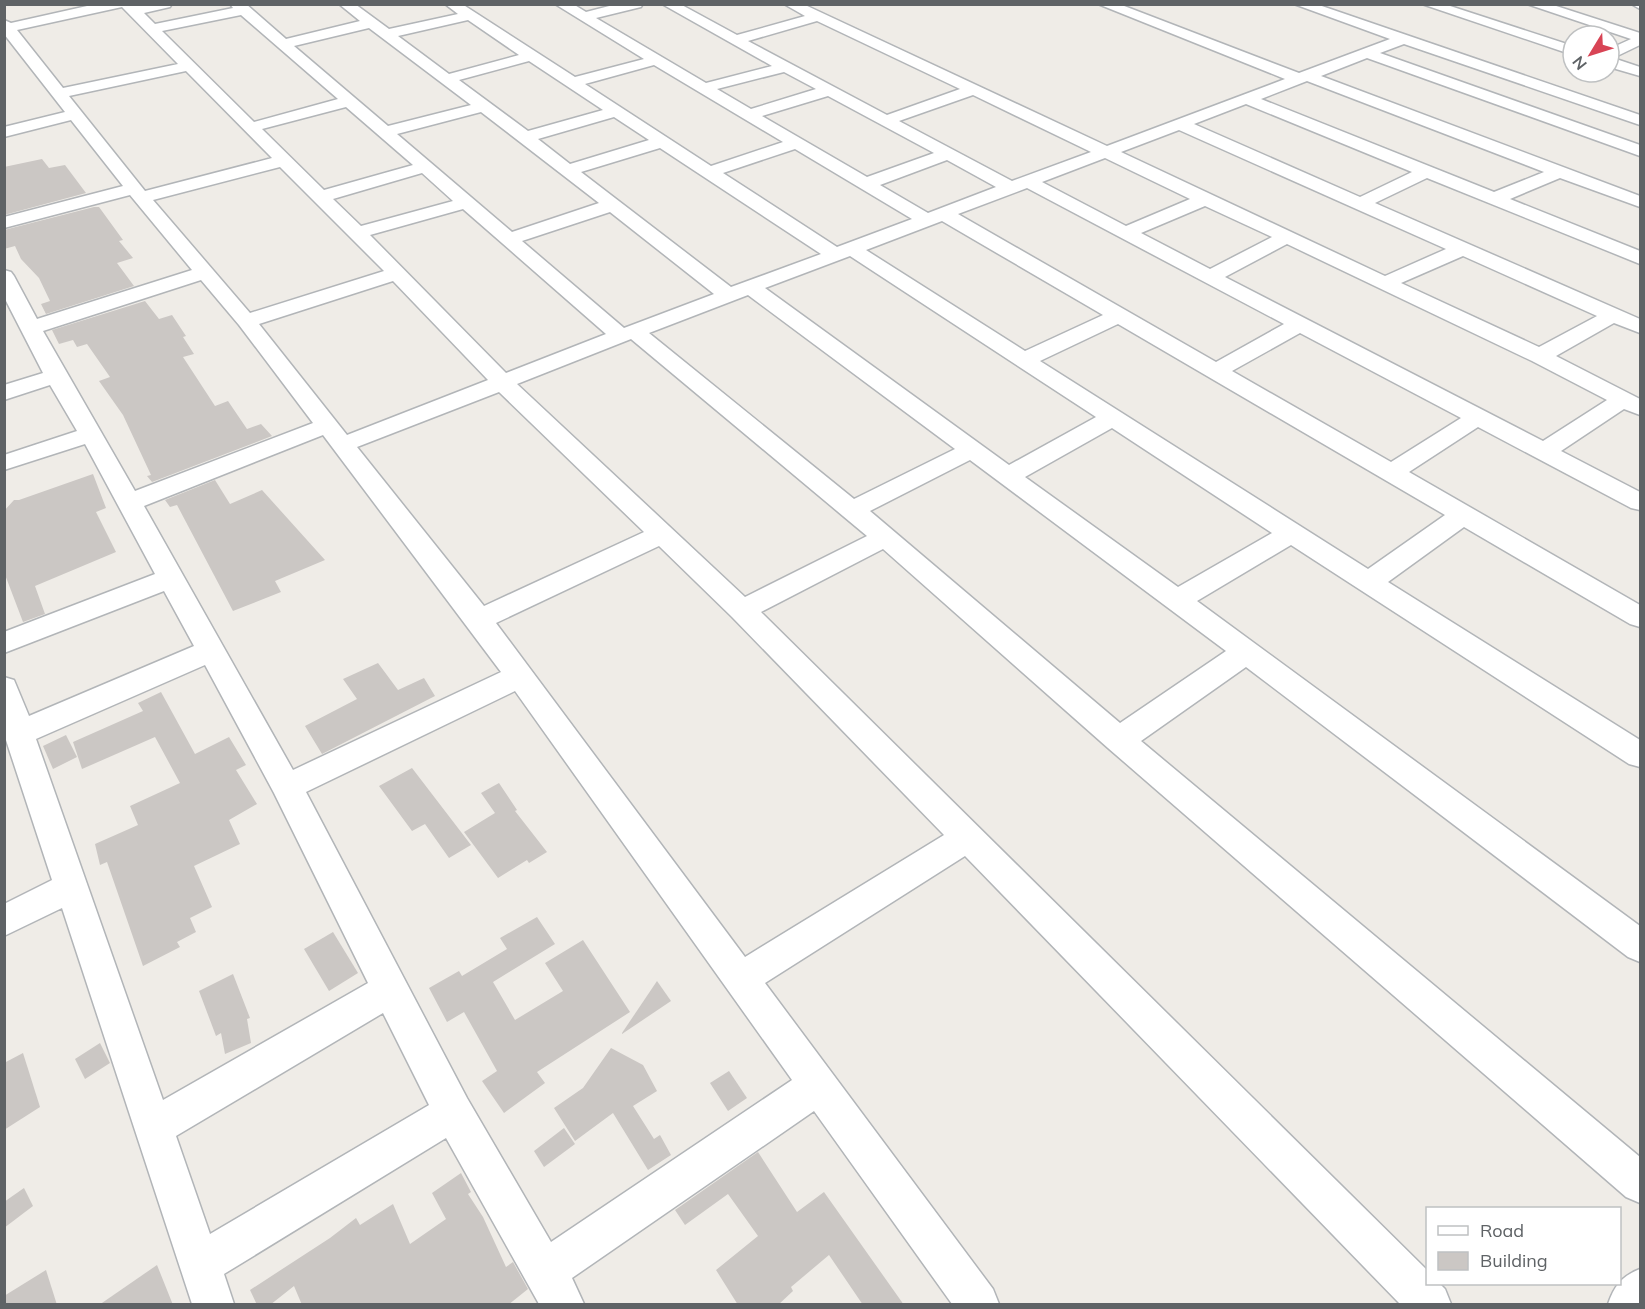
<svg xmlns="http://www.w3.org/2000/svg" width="1645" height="1309" font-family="Mulish,sans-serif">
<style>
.building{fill:#cbc7c4}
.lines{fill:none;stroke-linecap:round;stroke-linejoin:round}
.minor-casing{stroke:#b2b5b8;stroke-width:3}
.minor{fill:#fff;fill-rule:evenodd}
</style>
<rect width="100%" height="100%" fill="#efece7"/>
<g class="building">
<path d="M42 159 49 168 65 165 86 193 4 215V167Z"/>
<path d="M94 207H99L123 240 119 241 133 258 117 263 134 286 46 314 41 304 50 301 39 278 21 259 15 246 4 249V230Z"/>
<path d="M145 301 159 319 172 315 186 336 183 337 194 354 183 357 215 406 228 401 247 429 261 424 272 436 152 482 147 476 151 475 123 415 99 381 110 377 87 344 77 347 73 340 59 344 52 330Z"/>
<path d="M93 474 106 508 96 512 116 552 35 586 45 614 23 622 4 572V511L14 500H19Z"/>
<path d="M215 480 230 504 262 490 325 560 275 581 281 592 233 611 177 505 170 507 165 500Z"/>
<path d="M378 663 398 690 424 678 435 696 322 754 305 726 357 699 343 679Z"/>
<path d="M161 692 195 754 229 737 246 765 236 770 257 804 229 820 240 844 194 866 212 907 190 918 196 932 177 942 180 947 143 966 107 862 100 865 95 844 138 825 130 806 180 783 155 737 82 769 73 742 143 711 138 703Z"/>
<path d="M66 735 77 757 53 769 43 746Z"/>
<path d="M412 768 471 845 449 858 425 824 412 831 379 786Z"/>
<path d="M499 783 517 810 515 811 547 852 529 863 527 860 498 878 464 832 495 813 481 793Z"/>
<path d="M537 917 555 944 493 982 515 1020 563 991 545 963 583 940 630 1012 537 1072 545 1083 504 1113 482 1081 497 1071 464 1012 447 1022 429 988 459 971 462 976 507 949 500 938Z"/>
<path d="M333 932 358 973 329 991 304 949Z"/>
<path d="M233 974 250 1018 247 1019 251 1043 225 1054 221 1033 216 1036 199 991Z"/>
<path d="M657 981 671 1001 622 1034V1033Z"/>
<path d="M100 1043 110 1063 85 1079 75 1059Z"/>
<path d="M611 1048 643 1065 657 1091 633 1106 654 1139 660 1135 671 1155 648 1170 613 1113 575 1141 554 1108 583 1088Z"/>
<path d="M23 1053 40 1107 4 1130V1063Z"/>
<path d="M729 1071 747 1098 728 1111 710 1083Z"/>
<path d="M564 1128 575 1144 544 1167 534 1151Z"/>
<path d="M758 1152 797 1212 824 1192 904 1305H863L829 1255 791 1287 793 1291 778 1305H738L716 1270 758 1236 728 1194 685 1225 675 1210Z"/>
<path d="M461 1173 471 1192 468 1194 483 1217 506 1267 513 1262 528 1289 508 1305H302L294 1286 270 1305H257L250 1290 330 1238 356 1218 360 1225 393 1204 410 1244 446 1219 432 1193Z"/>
<path d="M24 1188 33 1206 4 1228V1202Z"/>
<path d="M157 1265 173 1305H99Z"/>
<path d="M46 1270 57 1305H4V1296Z"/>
</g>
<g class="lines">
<defs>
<g id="minor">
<path d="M96 4H172L170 7 144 13 155 24 233 8 230 4H246L286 39 360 21 339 4H355L389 29 458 14 445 4H462L575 77 644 59 555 4H573L586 12 617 4H643L641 7 596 18 706 83 772 66 662 4H680L737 35 805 16 784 4H803L1107 146 1285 79 1098 4H1119L1299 73 1390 39 1294 4H1316L1640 115V125L1404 44 1380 53 1640 145V156L1367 58 1321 76 1640 196V207L1560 178 1510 199 1640 251V264L1427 178 1375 203 1640 319V333L1614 323 1556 356 1640 399V415L1624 409 1561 451 1640 492V510L1631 508 1478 427 1409 472 1640 605V627L1630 624 1464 527 1388 582 1640 740V767L1629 764 1291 545 1197 601 1640 926V962L1628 957 1246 667 1141 741 1640 1157V1203L1626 1197 1108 748 883 549 761 612 1428 1271V1284H1440L1445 1289 1451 1304H1400L965 856 765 983 993 1289 999 1304H952L814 1111 572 1278 584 1304H539L446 1138 224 1274 234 1304H192L62 908 4 936V904L52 880 4 734V677L14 680 29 716 194 646 164 591 4 653V632L155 574 85 444 4 470V455L77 431 50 385 4 400V385L43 373 4 297V270L11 272 14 276 37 319 192 270 130 195 4 228V217L123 186 71 120 4 137V127L65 112 4 34V20L11 23ZM122 7 178 64 63 88 17 30ZM241 15 338 99 254 122 162 31ZM468 20 519 55 449 74 398 36ZM817 21 960 89 887 115 748 41ZM369 28 471 105 388 126 294 46ZM529 61 603 110 528 131 459 80ZM654 65 783 142 711 166 585 84ZM186 71 272 158 145 191 69 96ZM784 72 816 89 751 109 717 89ZM1307 81 1544 172 1494 192 1261 99ZM973 95 1091 152 1012 181 899 121ZM828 96 934 153 867 177 762 116ZM1246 104 1412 172 1360 197 1194 124ZM346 107 413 165 324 190 262 129ZM481 112 599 203 512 232 397 134ZM614 117 649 140 570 164 538 139ZM1179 130 1446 249 1385 276 1121 152ZM660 148 821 254 731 287 581 172ZM795 149 912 219 837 247 723 173ZM1105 158 1190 199 1126 226 1042 182ZM947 160 996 187 928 213 880 185ZM280 167 384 271 250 313 153 200ZM422 173 453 201 361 226 333 199ZM1027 188 1284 324 1216 362 958 214ZM1205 206 1272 237 1210 269 1141 233ZM463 209 606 334 506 373 370 235ZM610 212 714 294 624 328 522 241ZM942 221 1103 315 1025 351 866 250ZM1287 244 1532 361 1607 400 1543 441 1225 277ZM850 256 1096 417 1009 465 765 288ZM1463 256 1597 316 1539 347 1401 283ZM201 280 239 325 313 423 135 491 43 331ZM393 281 488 380 347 435 259 324ZM748 295 955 449 854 499 649 333ZM1118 324 1445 515 1368 569 1040 361ZM1300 333 1461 418 1391 462 1232 371ZM631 339 843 516 867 536 745 597 517 384ZM499 392 644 532 484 606 357 447ZM1112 428 1272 533 1178 587 1025 477ZM323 435 501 672 293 770 144 506ZM970 460 1226 651 1120 723 870 511ZM659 546 732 617 944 835 745 957 496 623ZM205 665 274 793 368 983 163 1100 36 739ZM515 691 792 1080 551 1242 467 1098 306 792ZM383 1013 429 1105 210 1234 176 1136Z"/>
<path d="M1422 4H1444L1573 46V55Z"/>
<path d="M1527 4H1550L1640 33V45L1613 58 1640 67V76L1609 67V49L1631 39Z"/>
<path d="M1640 4V9L1633 5V4Z"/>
<path d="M1640 1269V1304H1608C1614 1286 1622 1276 1640 1269Z"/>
</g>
</defs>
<use href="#minor" class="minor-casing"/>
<use href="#minor" class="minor"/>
</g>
<rect width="1645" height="1309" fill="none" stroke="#5f6366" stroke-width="12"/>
<rect x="1426" y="1207" width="195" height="78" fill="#ffffff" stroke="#bfc1c2" stroke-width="1.5"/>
<rect x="1438" y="1226" width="30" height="9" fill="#ffffff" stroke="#bfc1c2" stroke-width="1.5"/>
<text x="1480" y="1237" font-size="18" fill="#5f6366">Road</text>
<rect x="1438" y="1252" width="30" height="18" fill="#cbc7c4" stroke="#bfc1c2" stroke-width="1.5"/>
<text x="1480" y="1267" font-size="18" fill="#5f6366">Building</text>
<g transform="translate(1591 54) rotate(232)"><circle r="28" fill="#ffffff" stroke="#bfc1c2" stroke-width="1.5"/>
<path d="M0-4.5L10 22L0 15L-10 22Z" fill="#d84455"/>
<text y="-9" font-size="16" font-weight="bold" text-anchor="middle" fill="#5f6366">N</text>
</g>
</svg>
